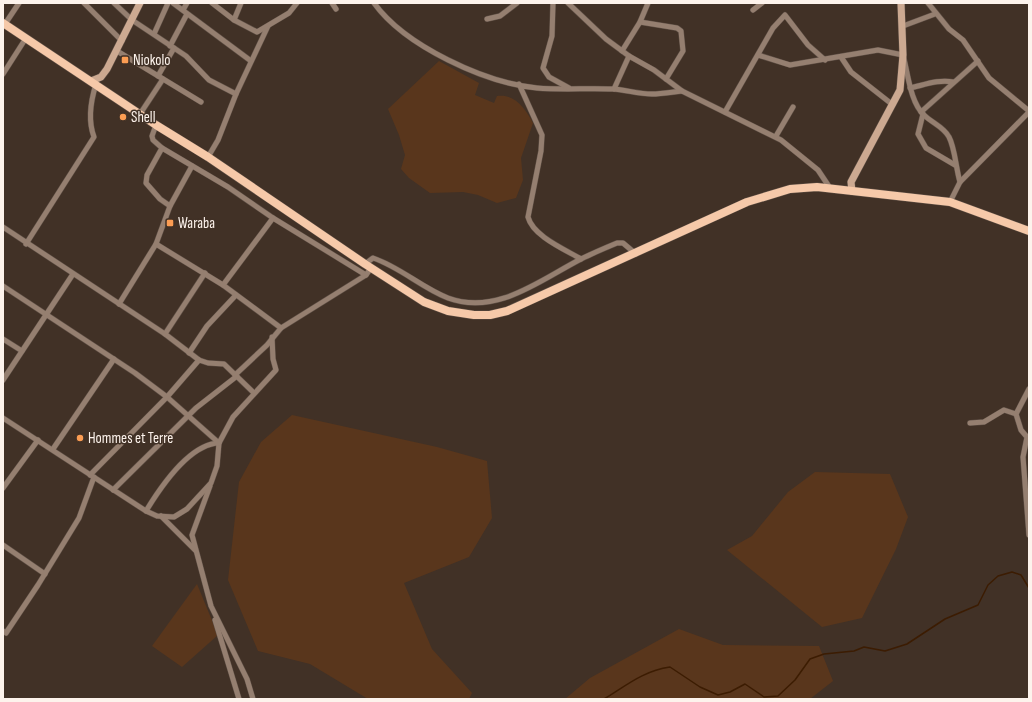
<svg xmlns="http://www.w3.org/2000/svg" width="1032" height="702" font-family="'Sofia Sans Condensed',sans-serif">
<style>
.green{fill:#59361c}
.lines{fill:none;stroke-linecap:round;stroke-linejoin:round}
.stream{stroke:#3c1c02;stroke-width:1.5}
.street-casing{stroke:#5f5046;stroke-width:6}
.secondary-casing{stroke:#5f5046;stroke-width:8}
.primary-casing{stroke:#5f5046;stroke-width:9}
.street{stroke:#957f70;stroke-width:5}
.secondary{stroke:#cca991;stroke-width:7}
.primary{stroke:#f6c9a9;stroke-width:8}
.poi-dot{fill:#fc9d53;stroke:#413126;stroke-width:1.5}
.labels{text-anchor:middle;stroke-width:3;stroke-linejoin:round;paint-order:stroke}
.poi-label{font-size:15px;fill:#fdf3ec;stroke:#413126;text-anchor:start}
</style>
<rect width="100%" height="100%" fill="#413126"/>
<g class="green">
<path d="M439 61 479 83 475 95 494 103 497 96C514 93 526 109 533 123L521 158 523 180 516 198 497 203 478 195 463 192 430 193 409 178 401 169 405 155 399 135 388 109Z"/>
<path d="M292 415 437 447 487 461 492 518 469 557 404 583 432 649 472 693 469 699H368L310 664 258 651 228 580 239 482 261 442Z"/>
<path d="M815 472 890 474 908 517 896 549 862 618 822 627 727 550 752 536 788 492Z"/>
<path d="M197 584 218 635 182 667 152 646Z"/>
<path d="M679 629 723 645 819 646 833 681 810 699H565L590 678Z"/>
</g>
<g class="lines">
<path class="stream" d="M604 699C627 685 643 671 670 667L700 687 718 695 730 692 745 684 764 697 778 696 795 680 810 659 824 654 854 651 864 647 885 651 907 644 945 619 978 605 988 585 998 576 1012 572 1021 575 1029 588"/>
<defs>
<g id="street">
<path d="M84 3 122 41"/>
<path d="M114 3 132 20 186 56 209 80 236 94"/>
<path d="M173 3 251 61"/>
<path d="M212 3 234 20 257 32 289 13 297 3"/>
<path d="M332 3 336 9"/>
<path d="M374 3C405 46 485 83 537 88 562 90 587 88 613 89 626 90 639 94 652 94 662 94 672 92 682 91"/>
<path d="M553 3 552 36 543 68 549 77 569 88"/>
<path d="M568 3 606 39 629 56 654 70 682 91 781 140 818 170 830 188"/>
<path d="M928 3 949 29 963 40 989 78 1029 111"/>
<path d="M183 10 187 3"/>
<path d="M753 10 762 3"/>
<path d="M487 19 500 16 517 3"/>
<path d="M234 20 241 3"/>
<path d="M640 22 677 28 681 31 683 51 666 79"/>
<path d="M5 24 19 3"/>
<path d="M903 26 935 14"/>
<path d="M154 34 168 3"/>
<path d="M170 46 187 14"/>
<path d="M117 51 201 102"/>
<path d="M622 51 640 22 648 3"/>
<path d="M758 55 790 65 878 50 903 55C908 73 910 102 924 115 932 123 944 127 949 137 955 148 956 169 960 182"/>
<path d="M841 57 851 72 893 105"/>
<path d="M3 74 26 38"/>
<path d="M158 76 174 48"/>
<path d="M519 84 542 135 541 151 528 217C533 236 564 249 581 259"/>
<path d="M910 88C924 85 939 79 953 82"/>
<path d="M614 89 629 56"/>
<path d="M725 112 773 28 785 15 808 45 825 60"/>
<path d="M921 112 978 61"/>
<path d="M140 114 163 79"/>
<path d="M923 114 918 134 926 148 955 165"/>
<path d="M156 125 152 136 153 140 162 148 228 187 273 218 366 275"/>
<path d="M776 136 793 107"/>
<path d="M162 148 147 175 146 183 160 199 170 206"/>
<path d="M208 157 218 140 236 94 268 26"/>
<path d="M950 202 960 182 1029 112"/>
<path d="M3 227 165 334 199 360 208 363 224 364 254 393"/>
<path d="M26 244 94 137C88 121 91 100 96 84"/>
<path d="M156 244 223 285 281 328"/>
<path d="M365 264 373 258C400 267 422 288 448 298 497 316 540 280 581 259 593 253 605 248 617 243H623L636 254"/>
<path d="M223 285 273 218"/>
<path d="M3 286 135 373 167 397 219 443"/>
<path d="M119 304 156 244 170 206 192 166"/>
<path d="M165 334 205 273"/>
<path d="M3 339 22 351"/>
<path d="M189 353 207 326 236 295"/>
<path d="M235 375 267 345 281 328 366 275 371 268"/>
<path d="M3 380 73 274"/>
<path d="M1029 389 1016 414 1021 430 1027 437 1023 457 1029 535"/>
<path d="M3 418 146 511 157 516 174 517 187 509 211 483 217 466 219 443 233 417 276 370 273 359 272 337"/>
<path d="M970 423 984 422 1004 410 1016 414"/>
<path d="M53 449 114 359"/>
<path d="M90 475 167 397 199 360"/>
<path d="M210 486 192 535 211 606 247 679 253 699"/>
<path d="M3 488 38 440"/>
<path d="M113 490 196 408 237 376"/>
<path d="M146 511C160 488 189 444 219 443"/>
<path d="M161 516 195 550"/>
<path d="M3 545 45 574"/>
<path d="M215 620 239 699"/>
<path d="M3 631 6 633 38 585 79 518 94 477"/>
</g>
<g id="secondary">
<path d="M91 81 101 77 107 69 140 3"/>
<path d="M852 191 851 182 900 90 903 55 901 3"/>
</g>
<path id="primary" d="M3 23 156 125 208 157 365 264 424 302 448 311 474 315H490L507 311 747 202 790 189 817 187 950 202 1029 231"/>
</defs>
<use href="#street" class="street-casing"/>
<use href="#secondary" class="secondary-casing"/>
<use href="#primary" class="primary-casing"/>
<use href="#street" class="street"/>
<use href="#secondary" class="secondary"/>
<use href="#primary" class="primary"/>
</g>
<g class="poi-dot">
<rect x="121" y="56" width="8" height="8" rx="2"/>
<circle cx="123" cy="117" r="4"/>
<rect x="166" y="219" width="8" height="8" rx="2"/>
<circle cx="80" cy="438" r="4"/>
</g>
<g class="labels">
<g class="poi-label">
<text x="133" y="65">Niokolo</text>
<text x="131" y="122">Shell</text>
<text x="178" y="228">Waraba</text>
<text x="88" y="443">Hommes et Terre</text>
</g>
</g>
<rect width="1032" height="702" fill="none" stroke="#fdf3ec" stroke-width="8"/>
</svg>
